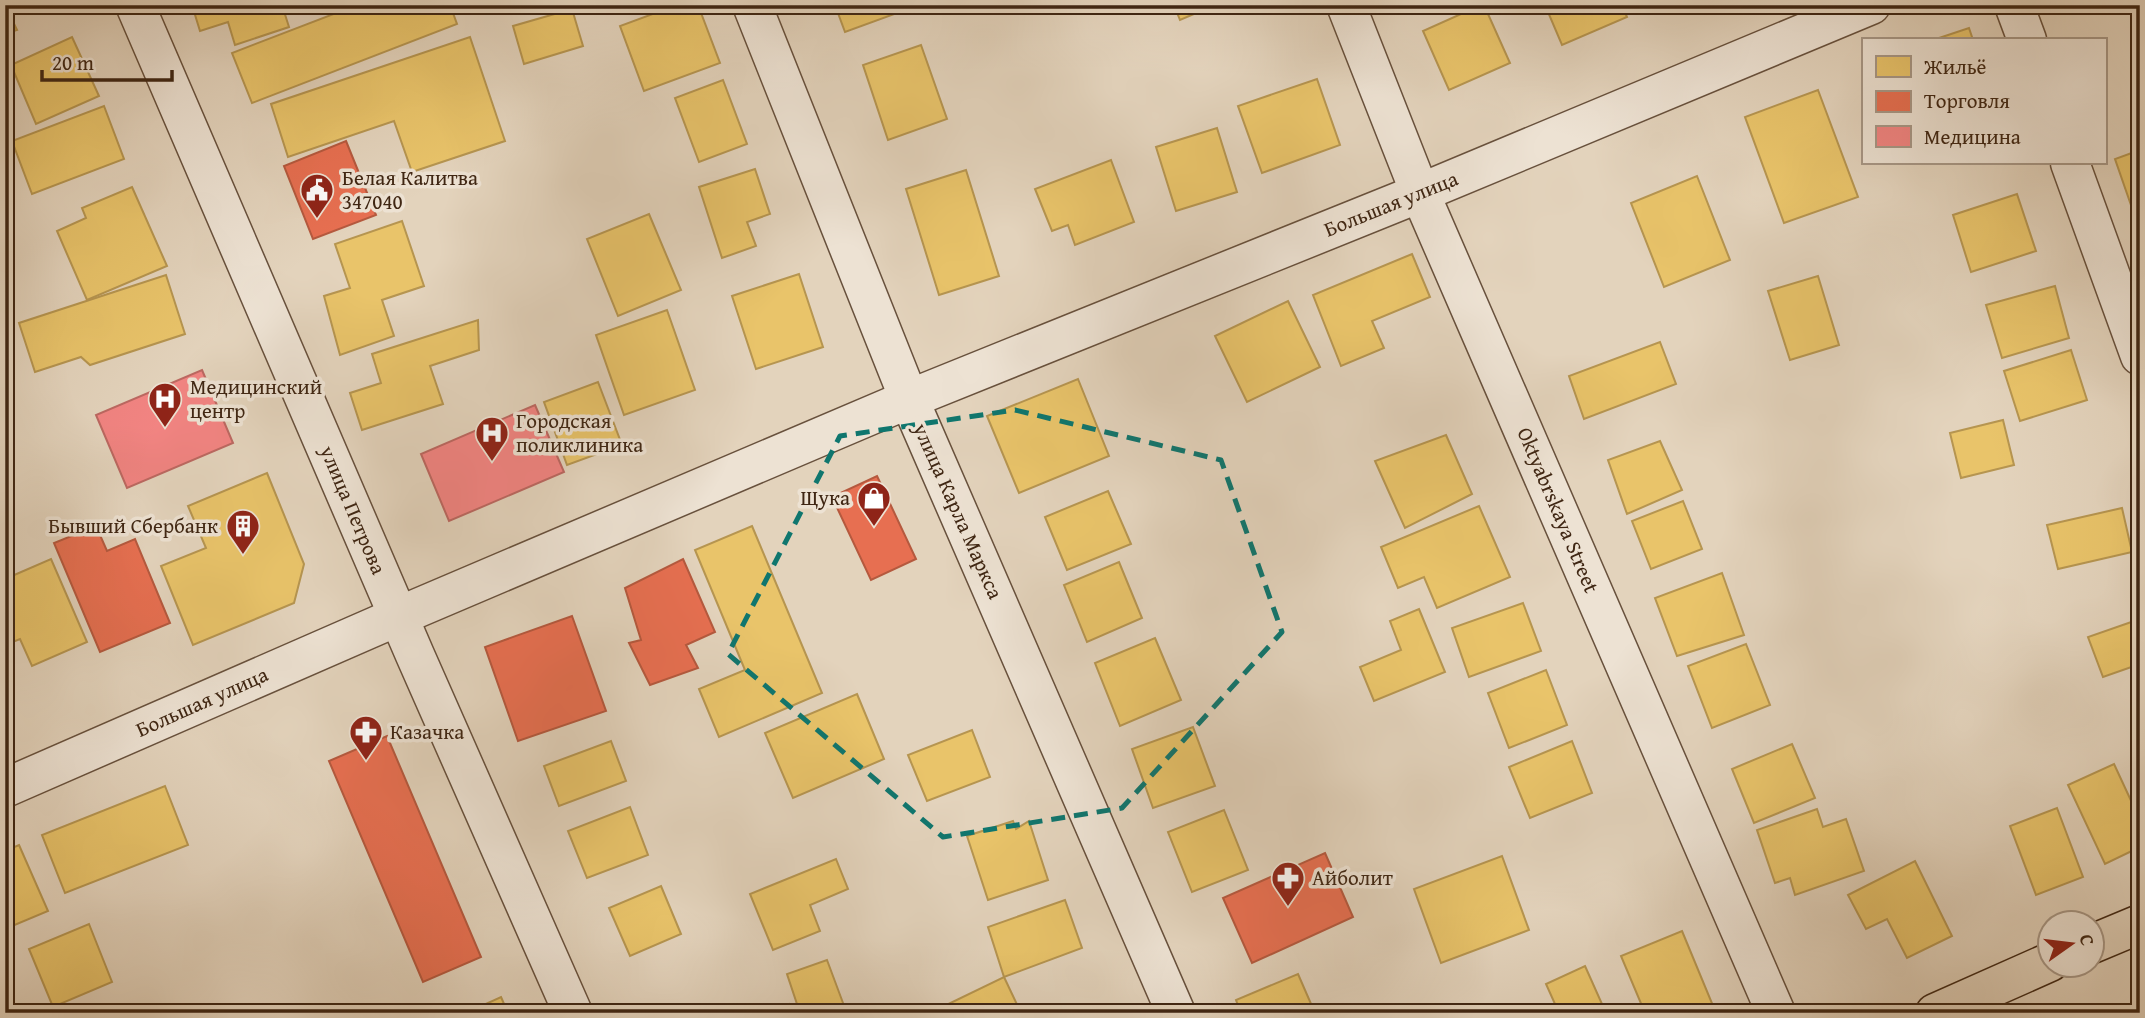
<svg xmlns="http://www.w3.org/2000/svg" width="2145" height="1018" font-family="'Gentium Book Plus',serif">
<style>
.homes{fill:#e9c46a;stroke:#b69550;stroke-width:2}
.shops{fill:#e76f51;stroke:#b5593e;stroke-width:2}
.health{fill:#f28482;stroke:#bc6861;stroke-width:2}
.lines{fill:none;stroke-linecap:round;stroke-linejoin:round}
.minor-casing{stroke:#68513d;stroke-width:41}
.major-casing{stroke:#3f2613;stroke-width:41}
.minor{stroke:#ede2d3;stroke-width:38}
.major{stroke:#e3d3bc;stroke-width:38}
.marked{fill:none;stroke:#0f766e;stroke-width:5;stroke-dasharray:14 9;stroke-linejoin:round}
.labels{text-anchor:middle;stroke-width:7;stroke-linejoin:round;paint-order:stroke}
.poi-label{font-size:21px;fill:#3f2613;stroke:#ede2d3;text-anchor:start}
.street-label{font-size:21px;fill:#3f2613;stroke:#ede2d3}
</style>
<rect width="100%" height="100%" fill="#e3d3bc"/>
<filter id="stains"><feTurbulence type="fractalNoise" baseFrequency=".00286" numOctaves="4"/><feColorMatrix values="0 0 0 0 .2 0 0 0 0 .09 0 0 0 0 .02 0 0 0 .5 -.17"/></filter>
<radialGradient id="worn" r=".72"><stop offset=".6" stop-color="#630" stop-opacity="0"/><stop offset="1" stop-color="#630" stop-opacity=".3"/></radialGradient>
<g class="homes">
<path d="M5 5 17 30 5 34Z"/>
<path d="M192 5H282L289 27 235 45 228 22 200 31Z"/>
<path d="M357 5H450L457 24 252 103 232 53Z"/>
<path d="M677 5H698L720 63 644 91 620 26Z"/>
<path d="M835 5H898L900 12 845 32Z"/>
<path d="M1174 5H1215L1180 20Z"/>
<path d="M1481 5H1484L1510 63 1449 90 1423 31Z"/>
<path d="M1545 5H1622L1627 17 1562 45Z"/>
<path d="M572 9 583 46 524 64 513 26Z"/>
<path d="M1969 28 1973 40H1933Z"/>
<path d="M72 37 99 96 36 124 11 65Z"/>
<path d="M470 37 505 141 412 172 394 121 288 157 271 104Z"/>
<path d="M921 45 947 119 888 140 863 65Z"/>
<path d="M1317 79 1340 145 1262 173 1238 106Z"/>
<path d="M723 80 747 144 699 162 675 98Z"/>
<path d="M1818 90 1858 197 1784 223 1745 117Z"/>
<path d="M104 106 124 159 32 194 12 141Z"/>
<path d="M1217 128 1237 192 1176 211 1156 147Z"/>
<path d="M2140 150V231L2115 159Z"/>
<path d="M1111 160 1134 222 1075 245 1068 225 1052 231 1035 189Z"/>
<path d="M755 169 770 214 747 222 756 246 722 258 699 187Z"/>
<path d="M966 170 999 276 939 295 906 189Z"/>
<path d="M1697 176 1730 260 1664 287 1631 203Z"/>
<path d="M132 187 167 266 87 300 57 231 86 218 82 208Z"/>
<path d="M2017 194 2036 251 1971 272 1953 215Z"/>
<path d="M649 214 681 290 618 316 587 239Z"/>
<path d="M402 221 424 286 382 300 394 336 340 355 324 296 350 288 335 244Z"/>
<path d="M1412 254 1430 297 1372 321 1384 348 1341 366 1313 295Z"/>
<path d="M799 274 823 347 756 369 732 296Z"/>
<path d="M166 275 185 334 90 365 81 357 35 372 19 323Z"/>
<path d="M1818 276 1839 345 1790 360 1768 291Z"/>
<path d="M2055 286 2069 338 2002 358 1986 305Z"/>
<path d="M1288 301 1320 367 1247 402 1215 336Z"/>
<path d="M667 310 695 390 624 415 596 335Z"/>
<path d="M478 320 479 350 430 366 443 404 362 430 350 393 381 383 372 354Z"/>
<path d="M1660 342 1676 384 1584 419 1569 376Z"/>
<path d="M2071 350 2087 400 2020 421 2004 371Z"/>
<path d="M1078 379 1109 456 1019 493 987 416Z"/>
<path d="M598 382 622 445 567 465 544 402Z"/>
<path d="M2003 420 2014 465 1961 478 1950 433Z"/>
<path d="M1446 435 1472 494 1405 528 1375 461Z"/>
<path d="M1660 441 1682 490 1627 514 1608 460Z"/>
<path d="M267 473 304 564 294 603 193 645 161 566 206 548 188 506Z"/>
<path d="M1108 491 1131 544 1067 570 1045 517Z"/>
<path d="M1683 501 1702 549 1651 569 1632 521Z"/>
<path d="M1479 506 1510 577 1437 608 1424 577 1398 588 1381 547Z"/>
<path d="M2122 508 2132 552 2058 569 2047 525Z"/>
<path d="M752 526 822 693 719 737 699 689 745 670 695 550Z"/>
<path d="M51 559 87 642 32 666 20 639 5 645V579Z"/>
<path d="M1119 562 1142 618 1087 642 1064 585Z"/>
<path d="M1722 573 1744 635 1677 656 1655 598Z"/>
<path d="M1523 603 1541 651 1469 677 1452 628Z"/>
<path d="M1419 609 1445 672 1374 701 1360 667 1401 650 1390 621Z"/>
<path d="M2140 619V664L2103 677 2088 637Z"/>
<path d="M1155 638 1181 700 1120 726 1095 663Z"/>
<path d="M1746 644 1770 705 1712 728 1688 666Z"/>
<path d="M1546 670 1567 725 1509 748 1488 693Z"/>
<path d="M857 694 884 759 793 798 765 733Z"/>
<path d="M1193 727 1215 786 1153 808 1132 749Z"/>
<path d="M972 730 990 777 927 801 908 755Z"/>
<path d="M611 741 626 781 559 806 544 766Z"/>
<path d="M1572 741 1592 793 1530 818 1509 767Z"/>
<path d="M1792 744 1815 798 1754 823 1732 769Z"/>
<path d="M2114 764 2140 820V847L2105 864 2068 785Z"/>
<path d="M165 786 188 845 65 893 42 835Z"/>
<path d="M630 807 648 855 587 878 568 831Z"/>
<path d="M2057 808 2083 877 2036 895 2010 826Z"/>
<path d="M1817 809 1823 827 1846 819 1864 871 1795 895 1790 878 1775 883 1757 830Z"/>
<path d="M1224 810 1248 870 1192 892 1168 832Z"/>
<path d="M1013 821 1016 829 1029 821 1048 880 988 900 967 836Z"/>
<path d="M19 845 48 911 5 929V851Z"/>
<path d="M1502 856 1529 930 1441 963 1414 889Z"/>
<path d="M836 859 848 889 810 905 820 931 773 950 750 894Z"/>
<path d="M1915 861 1952 936 1907 958 1887 919 1866 929 1848 895Z"/>
<path d="M661 886 681 934 630 956 609 908Z"/>
<path d="M1065 900 1082 948 1004 977 988 927Z"/>
<path d="M89 924 112 982 53 1007 29 949Z"/>
<path d="M1682 931 1716 1013H1645L1621 956Z"/>
<path d="M827 960 846 1011 800 1013 787 974Z"/>
<path d="M1585 966 1606 1013H1559L1546 984Z"/>
<path d="M1298 974 1315 1013H1241L1236 1000Z"/>
<path d="M1004 977 1021 1013H940L938 1009Z"/>
<path d="M501 997 508 1013H466Z"/>
<path d="M789 1004 792 1013H764Z"/>
<path d="M2076 1007 2078 1013H2061Z"/>
</g>
<g class="shops">
<path d="M346 141 376 215 313 239 284 166Z"/>
<path d="M877 476 916 559 871 580 832 497Z"/>
<path d="M96 526 107 551 135 539 170 623 100 652 54 543Z"/>
<path d="M683 559 715 632 686 645 698 668 650 685 629 643 641 640 625 588Z"/>
<path d="M572 616 606 711 518 741 485 647Z"/>
<path d="M387 736 481 957 423 982 329 761Z"/>
<path d="M1325 853 1353 917 1252 963 1223 898Z"/>
</g>
<g class="health">
<path d="M202 370 233 443 127 488 96 415Z"/>
<path d="M535 405 564 472 449 521 421 454Z"/>
</g>
<g class="lines">
<defs>
<g id="minor">
<path d="M135 5 415 655 573 1013"/>
<path d="M752 5 909 399 1176 1013"/>
<path d="M1346 5 1420 193 1776 1013"/>
<path d="M2014 5 2027 40"/>
<path d="M2070 163 2140 356"/>
<path d="M5 788 399 616 909 399 1420 193 1871 5"/>
</g>
<g id="major">
<path d="M2092 944 2140 924"/>
<path d="M1935 1013 2050 962"/>
</g>
</defs>
<use href="#minor" class="minor-casing"/>
<use href="#major" class="major-casing"/>
<use href="#minor" class="minor"/>
<use href="#major" class="major"/>
</g>
<path class="marked" d="M1015 410 1221 460 1282 632 1122 808 943 837 728 654 840 436Z"/>
<defs>
<symbol id="civic-pin" viewBox="-11 -11 22 30"><path d="M0 17L-7.5 6A9.5 9.5 0 1 1 7.5 6Z" fill="#8f2418" stroke="#ede2d3"/><path d="M-.6-6.5H3V-4.5H.6V-3L4-1V1h2V6H-6V1h2V-1L-.6-3ZM-1.2 2.5V6h2.4V2.5Z" fill="#fff"/></symbol>
<symbol id="hospital-pin" viewBox="-11 -11 22 30"><path d="M0 17L-7.5 6A9.5 9.5 0 1 1 7.5 6Z" fill="#8f2418" stroke="#ede2d3"/><path d="M-5-5h3v3.5h4V-5h3V5h-3V1.5h-4V5h-3Z" fill="#fff"/></symbol>
<symbol id="shop-pin" viewBox="-11 -11 22 30"><path d="M0 17L-7.5 6A9.5 9.5 0 1 1 7.5 6Z" fill="#8f2418" stroke="#ede2d3"/><path d="M-5-2.5h2.3a2.7 3.5 0 0 1 5.4 0H5L5.5 6h-11ZM-1.5-2.5h3a1.5 2.3 0 0 0-3 0Z" fill="#fff"/></symbol>
<symbol id="building-pin" viewBox="-11 -11 22 30"><path d="M0 17L-7.5 6A9.5 9.5 0 1 1 7.5 6Z" fill="#8f2418" stroke="#ede2d3"/><path d="M-4-6H4V6H1V3H-1V6H-4ZM-2.5-4.3h1.7v1.8h-1.7ZM.8-4.3h1.7v1.8H.8ZM-2.5-1h1.7V.8h-1.7ZM.8-1h1.7V.8H.8Z" fill="#fff"/></symbol>
<symbol id="pharmacy-pin" viewBox="-11 -11 22 30"><path d="M0 17L-7.5 6A9.5 9.5 0 1 1 7.5 6Z" fill="#8f2418" stroke="#ede2d3"/><path d="M-2-6h4v4h4v4h-4v4h-4v-4h-4v-4h4Z" fill="#fff"/></symbol>
</defs>
<g fill-rule="evenodd">
<use href="#civic-pin" x="298" y="171" width="38" height="52"/>
<use href="#hospital-pin" x="146" y="380" width="38" height="52"/>
<use href="#hospital-pin" x="473" y="414" width="38" height="52"/>
<use href="#shop-pin" x="855" y="479" width="38" height="52"/>
<use href="#building-pin" x="224" y="507" width="38" height="52"/>
<use href="#pharmacy-pin" x="347" y="713" width="38" height="52"/>
<use href="#pharmacy-pin" x="1269" y="859" width="38" height="52"/>
</g>
<g class="labels">
<g class="poi-label">
<text x="342" y="185">Белая Калитва<tspan x="342" dy="24">347040</tspan></text>
<text x="190" y="394">Медицинский<tspan x="190" dy="24">центр</tspan></text>
<text x="516" y="428">Городская<tspan x="516" dy="24">поликлиника</tspan></text>
<text x="850" y="505" text-anchor="end">Щука</text>
<text x="218" y="533" text-anchor="end">Бывший Сбербанк</text>
<text x="390" y="739">Казачка</text>
<text x="1312" y="885">Айболит</text>
</g>
<g class="street-label">
<text transform="translate(1391 204) rotate(-22)" y="7">Большая улица</text>
<text transform="translate(353 510) rotate(67)" y="7">улица Петрова</text>
<text transform="translate(1558 510) rotate(67)" y="7">Oktyabrskaya Street</text>
<text transform="translate(958 511) rotate(66)" y="7">улица Карла Маркса</text>
<text transform="translate(202 702) rotate(-24)" y="7">Большая улица</text>
</g>
</g>
<rect width="2145" height="1018" fill="none" stroke="#e3d3bc" stroke-width="28"/>
<rect x="7" y="7" width="2131" height="1004" fill="none" stroke="#3f2613" stroke-width="3.5"/>
<rect x="14" y="14" width="2117" height="990" fill="none" stroke="#3f2613" stroke-width="2"/>
<rect x="1862" y="38" width="245" height="126" fill="#ede2d3" stroke="#a79786" stroke-width="2"/>
<rect x="1876" y="56" width="35" height="21" fill="#e9c46a" stroke="#a79786" stroke-width="2"/>
<text x="1924" y="74" font-size="21" fill="#3f2613">Жильё</text>
<rect x="1876" y="91" width="35" height="21" fill="#e76f51" stroke="#a79786" stroke-width="2"/>
<text x="1924" y="108" font-size="21" fill="#3f2613">Торговля</text>
<rect x="1876" y="126" width="35" height="21" fill="#f28482" stroke="#a79786" stroke-width="2"/>
<text x="1924" y="144" font-size="21" fill="#3f2613">Медицина</text>
<g transform="translate(2071 944) rotate(76)"><circle r="33" fill="#ede2d3" stroke="#a79786" stroke-width="2"/>
<path d="M0-5L12 26L0 18L-12 26Z" fill="#8f2418"/>
<text y="-10" font-size="19" font-weight="bold" text-anchor="middle" fill="#3f2613">С</text>
</g>
<path d="M42 70v10h130v-10" fill="none" stroke="#3f2613" stroke-width="3.5"/>
<text x="52" y="70" font-size="21" fill="#3f2613" stroke="#ede2d3" stroke-width="5" paint-order="stroke">20 m</text>
<rect width="100%" height="100%" filter="url(#stains)"/>
<rect width="100%" height="100%" fill="url(#worn)"/>
</svg>
